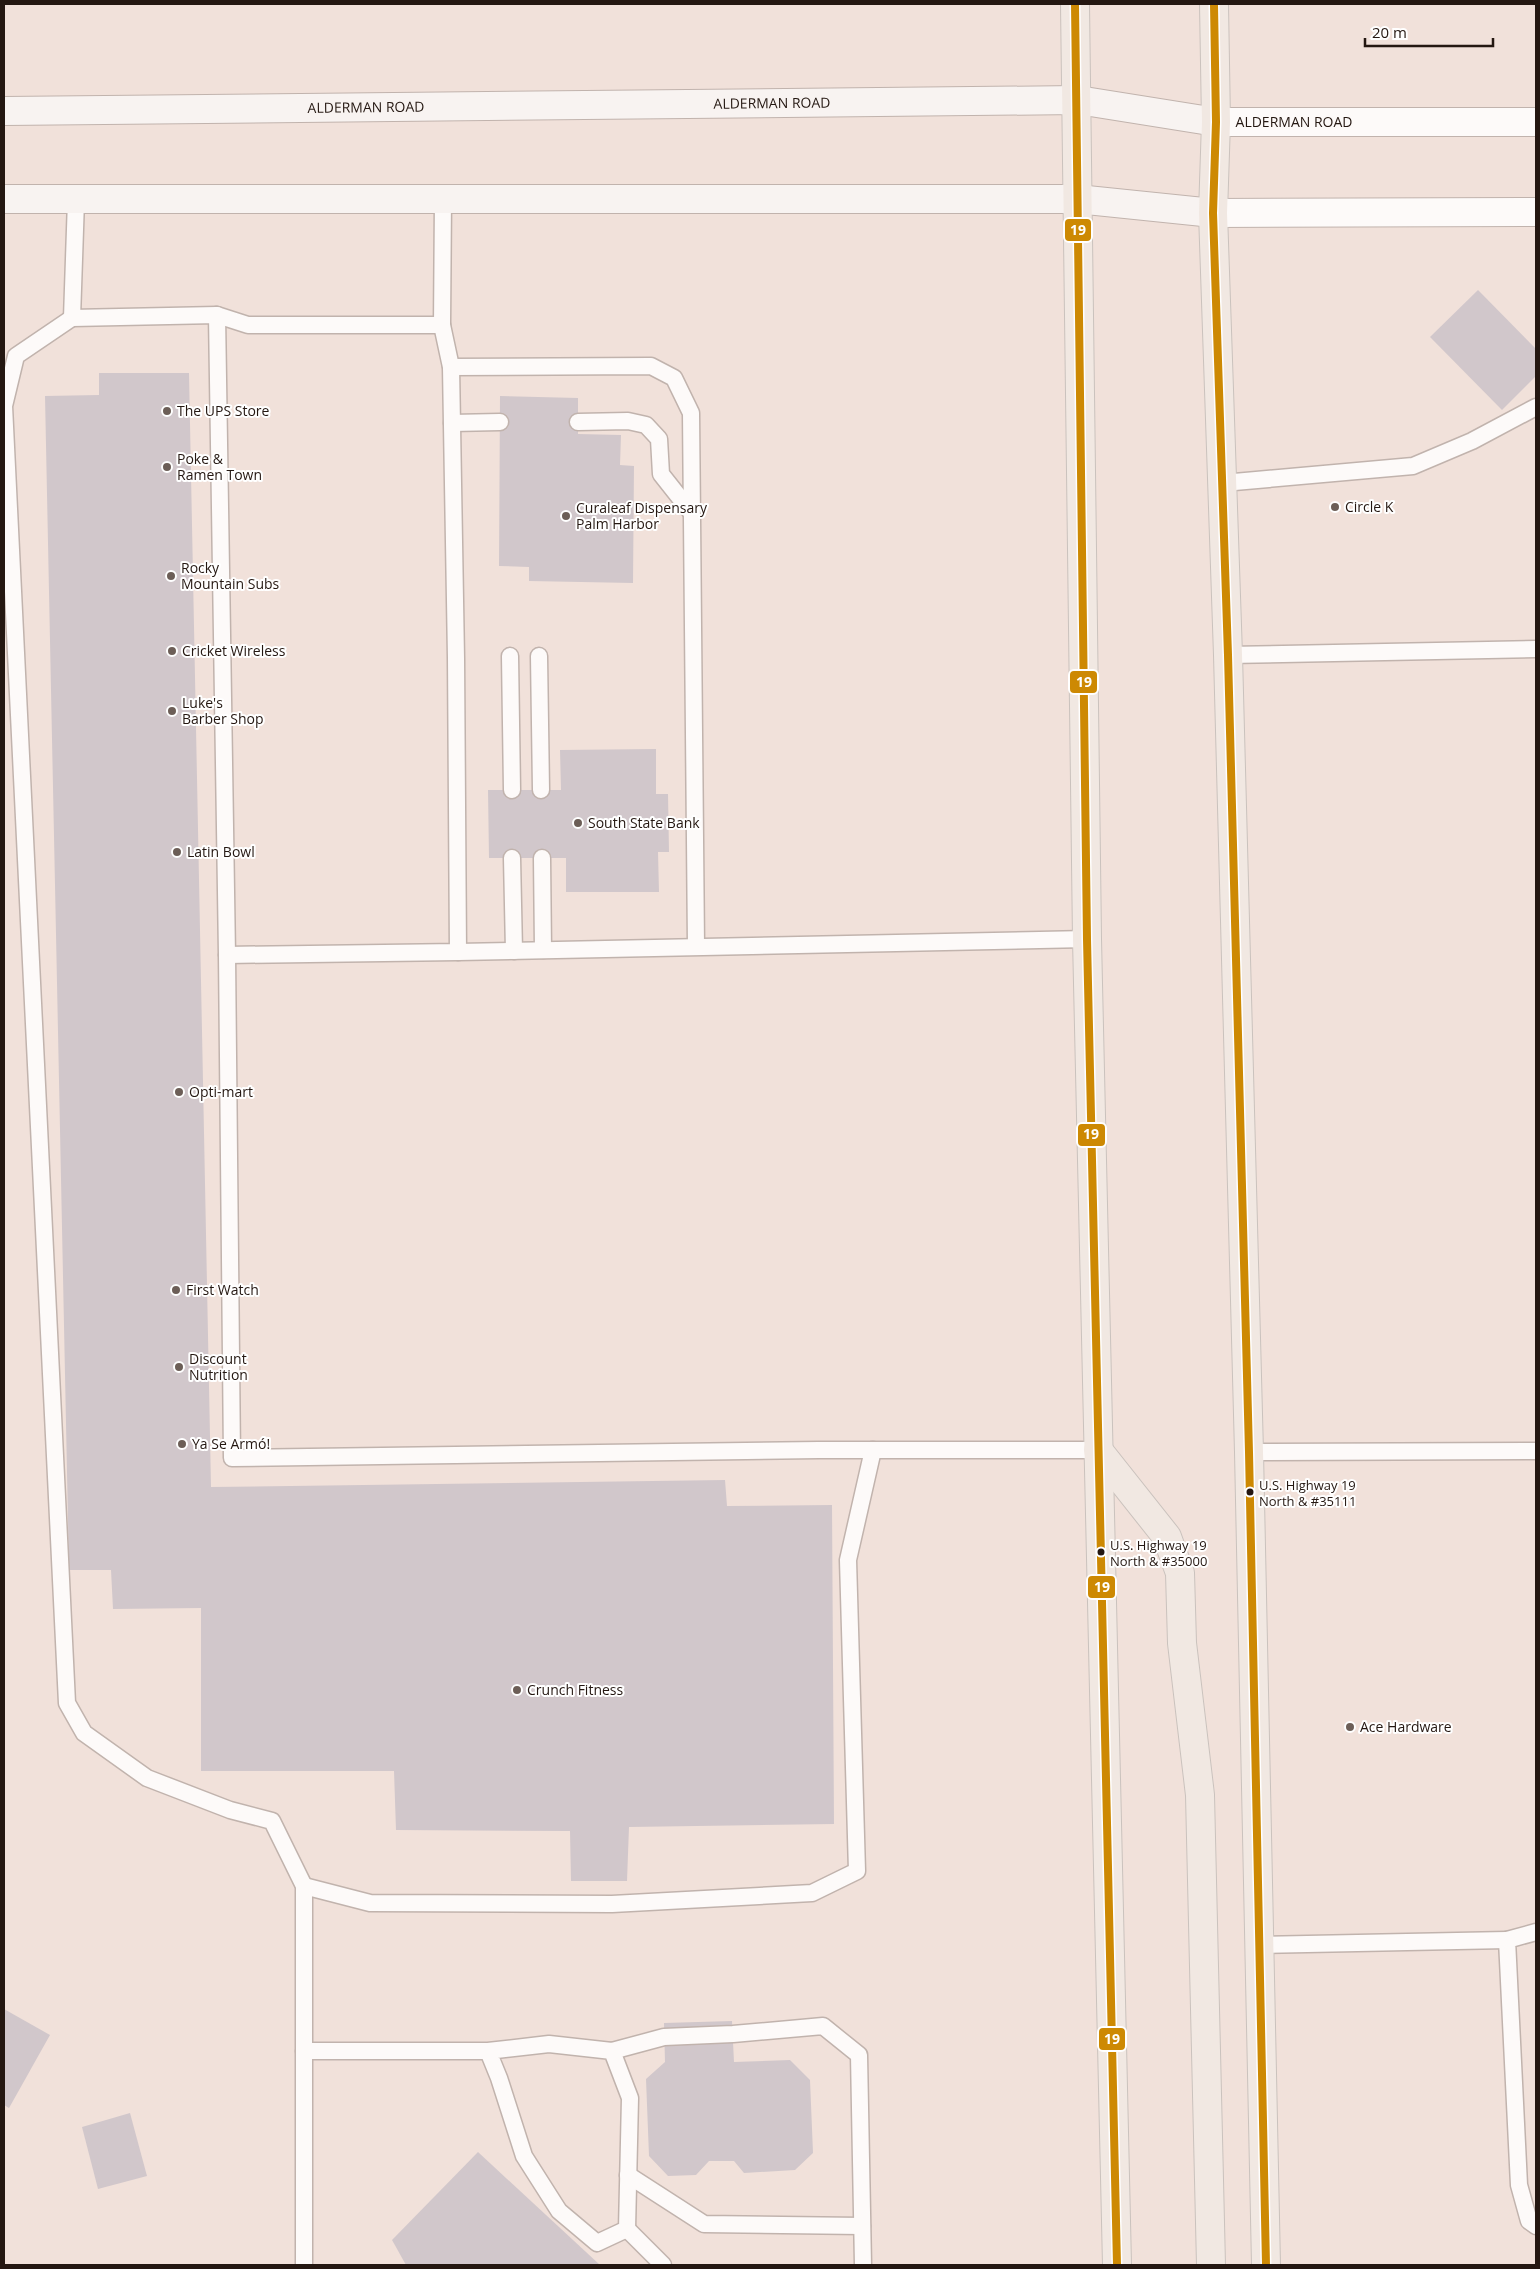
<svg xmlns="http://www.w3.org/2000/svg" width="1540" height="2269" font-family="'Open Sans',sans-serif">
<style>
.building{fill:#d1c7cb}
.lines{fill:none;stroke-linecap:round;stroke-linejoin:round}
.service-casing{stroke:#c1b3ad;stroke-width:19}
.tertiary-casing{stroke:#c1b3ad;stroke-width:30}
.secondary-casing{stroke:#c1b3ad;stroke-width:30}
.trunk-casing{stroke:#cac2bd;stroke-width:30}
.service{stroke:#fdfaf9;stroke-width:16}
.tertiary{stroke:#fdfaf9;stroke-width:28}
.secondary{stroke:#f8f3f1;stroke-width:28}
.trunk{stroke:#f1e8e2;stroke-width:28}
.bus-1-casing{stroke:#fff;stroke-width:11}
.bus-1{stroke:#cd8903;stroke-width:8}
.poi-dot{fill:#6c5e57;stroke:#fff;stroke-width:2}
.bus-dot{fill:#241711;stroke:#fff;stroke-width:2}
.labels{text-anchor:middle;stroke-width:4;stroke-linejoin:round;paint-order:stroke}
.bus-label{font-size:13px;fill:#241711;stroke:#fff;text-anchor:start}
.street-label{font-size:14px;fill:#241711;stroke:#fff}
.poi-label{font-size:14px;fill:#241711;stroke:#fff;text-anchor:start}
.line-badge{stroke:#fff;stroke-width:2}
.badge-label{font-size:14px;text-anchor:middle;font-weight:bold;fill:#fff}
</style>
<rect width="100%" height="100%" fill="#f1e1da"/>
<g class="building">
<path d="M1478 290 1536 349V376L1502 410 1430 337Z"/>
<path d="M99 373H189L211 1487 725 1480 727 1506 832 1505 834 1824 629 1827 627 1881H571L570 1831 396 1830 394 1771H201V1608L113 1609 111 1570H69L45 396 99 395Z"/>
<path d="M500 396 578 398V434L621 435 620 465 634 466 633 583 529 581V567L499 566Z"/>
<path d="M656 749V794H668L669 852H658L659 892H566V858H489L488 790H561L560 750Z"/>
<path d="M4 2009 50 2035 9 2108 4 2105Z"/>
<path d="M732 2021 734 2062 790 2060 810 2080 813 2153 795 2170 744 2173 734 2161H709L696 2175 668 2176 649 2156 646 2079 665 2062 664 2023Z"/>
<path d="M130 2113 147 2176 98 2189 82 2127Z"/>
<path d="M478 2152 600 2265H406L392 2240Z"/>
</g>
<g class="lines">
<defs>
<g id="service">
<path d="M76 200 72 318 217 315 227 955 232 1458 819 1450H1098"/>
<path d="M217 315 248 325H442L443 199"/>
<path d="M72 318 16 356 4 406 67 1703 84 1733 147 1778 230 1810 272 1821 304 1886V2265"/>
<path d="M451 367 651 366 674 378 691 413 696 946"/>
<path d="M578 422 628 421 646 425 659 439 661 474 691 512"/>
<path d="M452 423 500 422"/>
<path d="M1223 483 1413 466 1472 441 1536 407"/>
<path d="M1228 655 1536 649"/>
<path d="M510 656 512 790"/>
<path d="M539 656 541 790"/>
<path d="M512 858 514 951"/>
<path d="M542 858 543 950"/>
<path d="M458 952 1087 939"/>
<path d="M227 955 458 952 456 658 451 367 442 325"/>
<path d="M1249 1452 1536 1451"/>
<path d="M304 1886 370 1903 612 1904 812 1893 857 1871 848 1560 873 1450"/>
<path d="M1536 1932 1507 1940 1519 2185 1529 2221 1536 2226"/>
<path d="M1259 1945 1507 1940"/>
<path d="M304 2051H488L549 2044 612 2051 630 2098 627 2229 597 2243 559 2211 524 2156 499 2078 488 2051"/>
<path d="M612 2051 664 2037 733 2034 823 2026 859 2055 863 2265"/>
<path d="M628 2175 704 2224 862 2226"/>
<path d="M627 2229 663 2265"/>
</g>
<g id="tertiary">
<path id="s1" d="M1216 122H1536"/>
<path d="M1213 213 1536 212"/>
</g>
<g id="secondary">
<path id="s2" d="M4 111 1078 100 1216 122"/>
<path d="M4 199H1077L1213 213"/>
</g>
<g id="trunk">
<path d="M1075 4 1087 939 1117 2265"/>
<path d="M1214 4 1216 122 1213 213 1228 655 1249 1452 1266 2265"/>
<path d="M1098 1450 1167 1537 1180 1573 1182 1643 1200 1795 1211 2265"/>
</g>
</defs>
<use href="#service" class="service-casing"/>
<use href="#tertiary" class="tertiary-casing"/>
<use href="#secondary" class="secondary-casing"/>
<use href="#trunk" class="trunk-casing"/>
<use href="#service" class="service"/>
<use href="#tertiary" class="tertiary"/>
<use href="#secondary" class="secondary"/>
<use href="#trunk" class="trunk"/>
<defs>
<g id="bus-1">
<path d="M1075 4 1087 939 1117 2265"/>
<path d="M1214 4 1216 122 1213 213 1228 655 1249 1452 1266 2265"/>
</g>
</defs>
<use href="#bus-1" class="bus-1-casing"/>
<use href="#bus-1" class="bus-1"/>
</g>
<g class="poi-dot">
<circle cx="167" cy="411" r="5"/>
<circle cx="167" cy="467" r="5"/>
<circle cx="1335" cy="507" r="5"/>
<circle cx="566" cy="516" r="5"/>
<circle cx="171" cy="576" r="5"/>
<circle cx="172" cy="651" r="5"/>
<circle cx="172" cy="711" r="5"/>
<circle cx="578" cy="823" r="5"/>
<circle cx="177" cy="852" r="5"/>
<circle cx="179" cy="1092" r="5"/>
<circle cx="176" cy="1290" r="5"/>
<circle cx="179" cy="1367" r="5"/>
<circle cx="182" cy="1444" r="5"/>
<circle cx="517" cy="1690" r="5"/>
<circle cx="1350" cy="1727" r="5"/>
</g>
<g class="bus-dot">
<circle cx="1250" cy="1492" r="4.5"/>
<circle cx="1101" cy="1552" r="4.5"/>
</g>
<g class="labels">
<g class="bus-label">
<text x="1259" y="1490">U.S. Highway 19<tspan x="1259" dy="16">North &amp; #35111</tspan></text>
<text x="1110" y="1550">U.S. Highway 19<tspan x="1110" dy="16">North &amp; #35000</tspan></text>
</g>
<g class="street-label">
<text dy="5" stroke="none"><textPath href="#s2" startOffset="768">ALDERMAN ROAD</textPath></text>
<text dy="5" stroke="none"><textPath href="#s2" startOffset="362">ALDERMAN ROAD</textPath></text>
<text dy="5" stroke="none"><textPath href="#s1" startOffset="78">ALDERMAN ROAD</textPath></text>
</g>
<g class="poi-label">
<text x="177" y="416">The UPS Store</text>
<text x="177" y="464">Poke &amp;<tspan x="177" dy="16">Ramen Town</tspan></text>
<text x="1345" y="512">Circle K</text>
<text x="576" y="513">Curaleaf Dispensary<tspan x="576" dy="16">Palm Harbor</tspan></text>
<text x="181" y="573">Rocky<tspan x="181" dy="16">Mountain Subs</tspan></text>
<text x="182" y="656">Cricket Wireless</text>
<text x="182" y="708">Luke's<tspan x="182" dy="16">Barber Shop</tspan></text>
<text x="588" y="828">South State Bank</text>
<text x="187" y="857">Latin Bowl</text>
<text x="189" y="1097">Opti-mart</text>
<text x="186" y="1295">First Watch</text>
<text x="189" y="1364">Discount<tspan x="189" dy="16">Nutrition</tspan></text>
<text x="192" y="1449">Ya Se Armó!</text>
<text x="527" y="1695">Crunch Fitness</text>
<text x="1360" y="1732">Ace Hardware</text>
</g>
</g>
<g class="line-badge">
<rect x="1064" y="218" width="28" height="24" rx="5" fill="#cd8903"/>
<rect x="1069" y="670" width="29" height="24" rx="5" fill="#cd8903"/>
<rect x="1077" y="1123" width="29" height="24" rx="5" fill="#cd8903"/>
<rect x="1087" y="1575" width="29" height="24" rx="5" fill="#cd8903"/>
<rect x="1098" y="2027" width="28" height="24" rx="5" fill="#cd8903"/>
</g>
<g class="badge-label">
<text x="1078" y="235">19</text>
<text x="1084" y="687">19</text>
<text x="1091" y="1139">19</text>
<text x="1102" y="1592">19</text>
<text x="1112" y="2044">19</text>
</g>
<rect width="1540" height="2269" fill="none" stroke="#241711" stroke-width="10"/>
<path d="M1365 38v8h128v-8" fill="none" stroke="#241711" stroke-width="2.5"/>
<text x="1372" y="38" font-size="15" fill="#241711" stroke="#ffffff" stroke-width="4" paint-order="stroke">20 m</text>
</svg>
